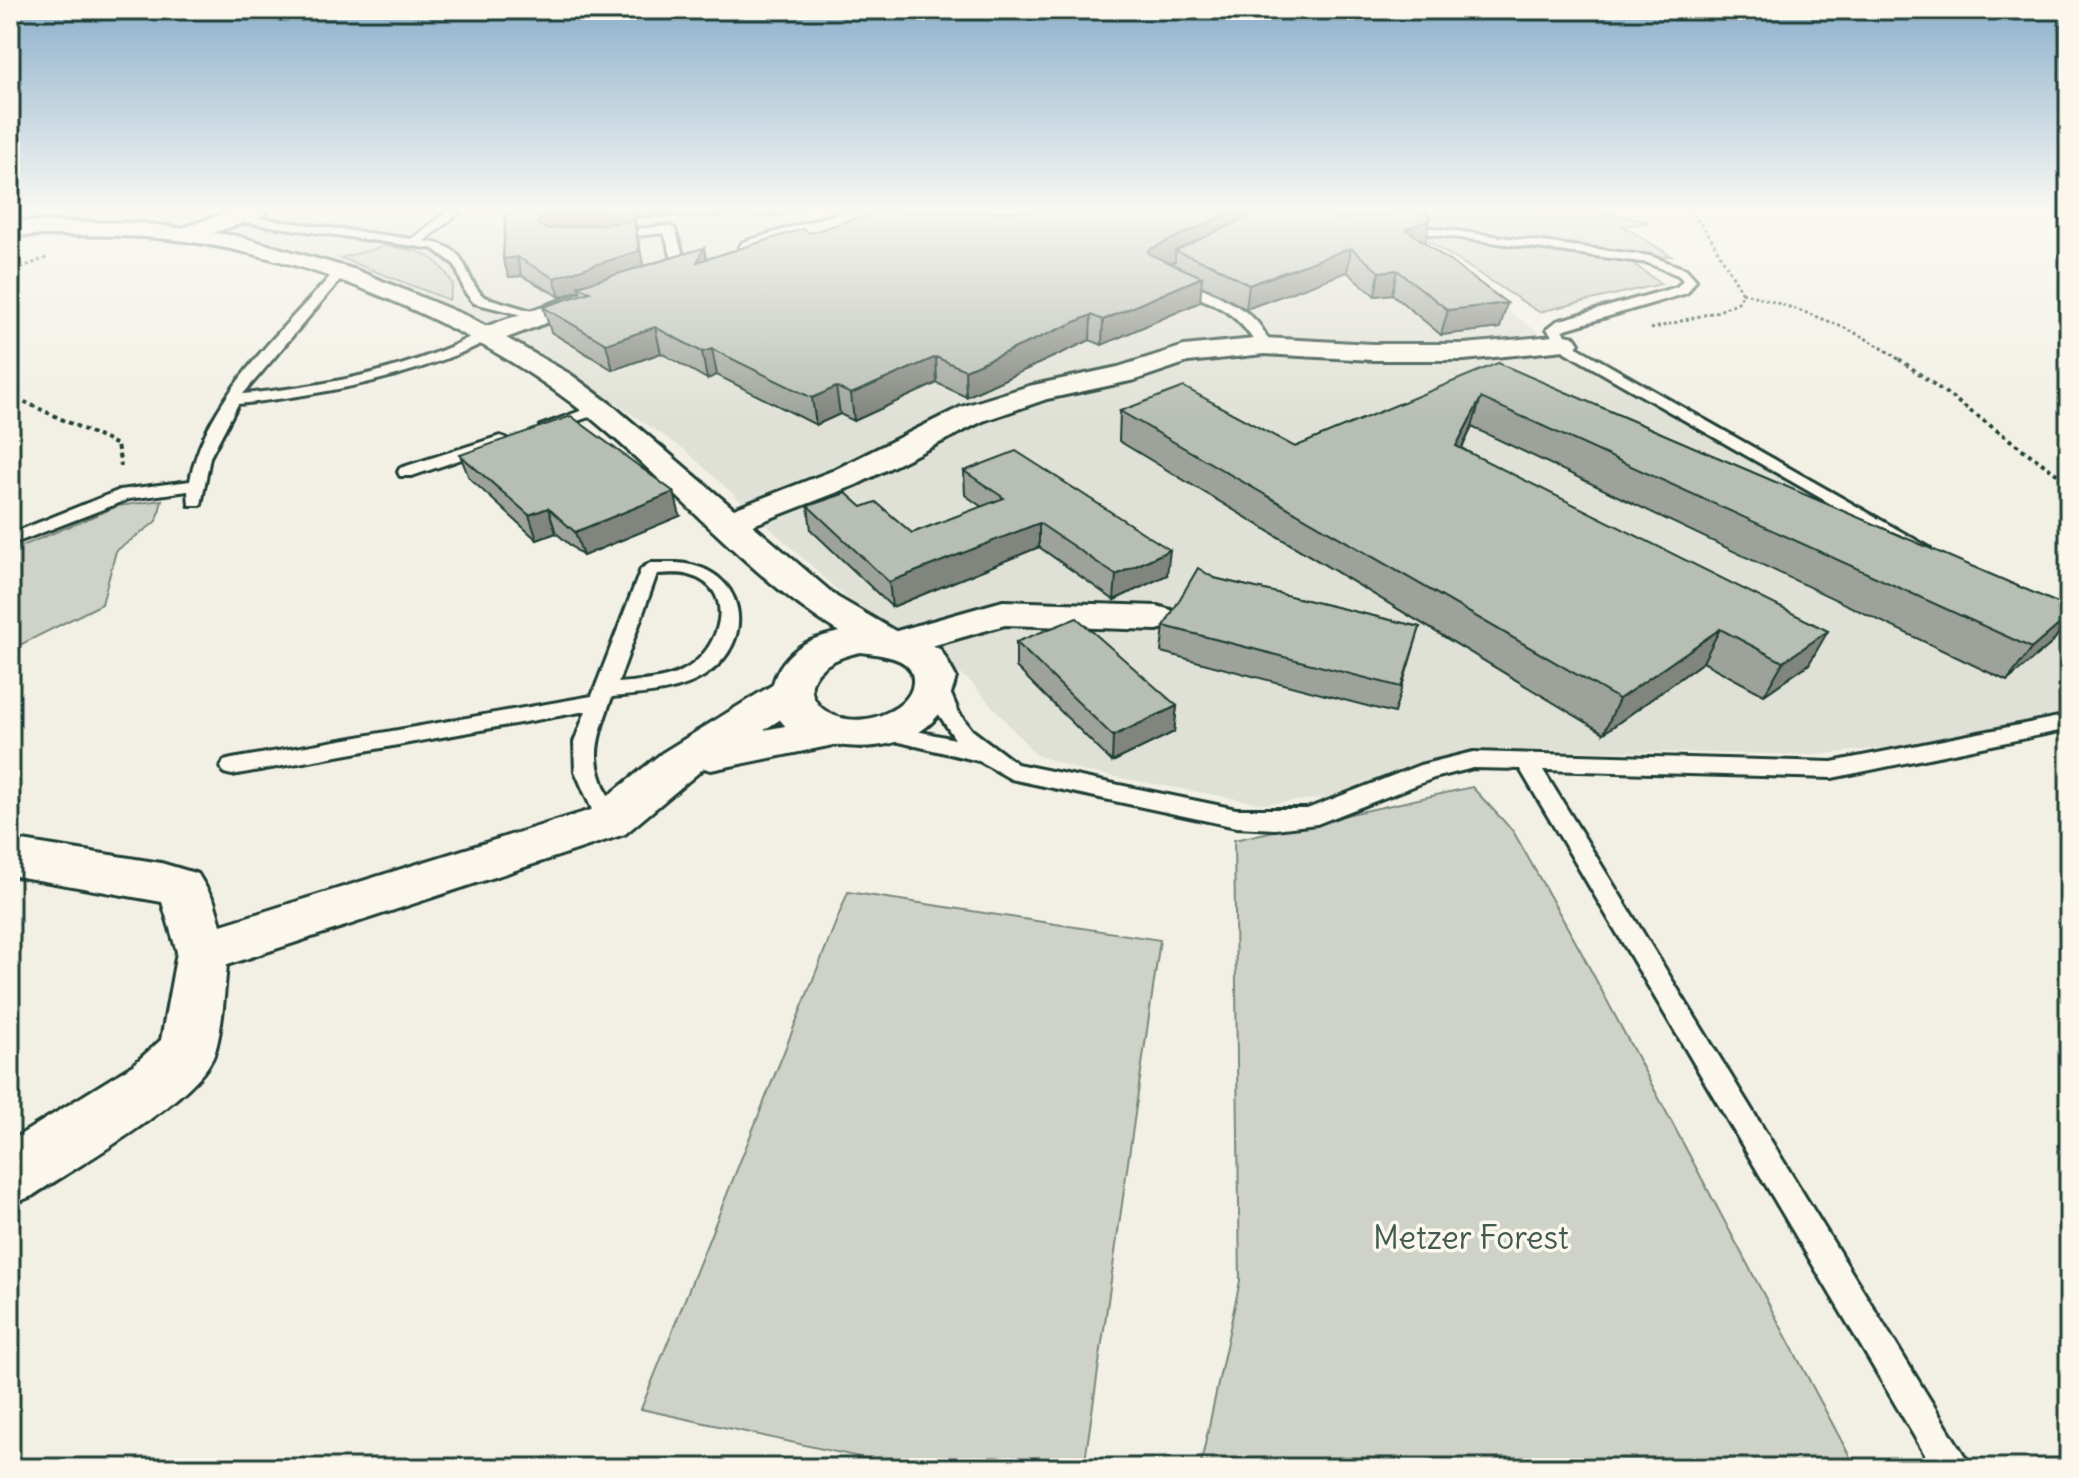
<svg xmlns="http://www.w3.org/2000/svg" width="2079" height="1478" font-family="Delius,sans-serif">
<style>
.built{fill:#e0e1d6}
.green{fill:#cfd2c8;stroke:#77887e;stroke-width:2}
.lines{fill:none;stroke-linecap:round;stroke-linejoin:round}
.lane-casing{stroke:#1f3d34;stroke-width:6}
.street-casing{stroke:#1f3d34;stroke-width:6}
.secondary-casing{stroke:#1f3d34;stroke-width:6}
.path-far1{stroke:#1f3d34;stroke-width:3;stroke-dasharray:3 3;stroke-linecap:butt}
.path{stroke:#1f3d34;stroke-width:4;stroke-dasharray:4 4;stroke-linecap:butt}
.lane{fill:#fbf7ec;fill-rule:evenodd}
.street{fill:#fbf7ec;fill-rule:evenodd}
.secondary{fill:#fbf7ec;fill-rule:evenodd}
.wall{fill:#9da39a;stroke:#1f3d34;stroke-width:2}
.shaded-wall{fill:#80857d;stroke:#1f3d34;stroke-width:2}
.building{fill:#b7beb3;stroke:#1f3d34;stroke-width:2}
.labels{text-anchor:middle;stroke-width:7;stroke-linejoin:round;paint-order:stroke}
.near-park-label{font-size:32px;fill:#425b52;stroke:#fbf7ec}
</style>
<rect width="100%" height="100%" fill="#f2f0e5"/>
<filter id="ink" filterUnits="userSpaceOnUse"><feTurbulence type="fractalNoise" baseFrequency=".0125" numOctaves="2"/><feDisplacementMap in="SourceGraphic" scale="16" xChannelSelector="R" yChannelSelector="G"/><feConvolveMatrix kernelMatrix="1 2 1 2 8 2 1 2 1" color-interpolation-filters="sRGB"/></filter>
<g filter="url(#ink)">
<path class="built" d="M10 211H1373L1563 351 2069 639V713L1933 743 1816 755 1468 749 1326 798 1265 804 1082 771 1036 755 969 680 869 619 685 450 597 391 435 302 340 263 228 233 167 226 10 223Z"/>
<g class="green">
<path d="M1397 211H1598L1649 222 1623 226 1671 256 1627 259 1661 284 1539 312 1422 237Z"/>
<path d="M385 246C420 251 435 252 453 284L449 300 341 258Z"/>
<path d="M162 500 157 521 116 551 102 604 10 650V551L118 506Z"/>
<path d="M1472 787 1513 831 1579 948 1856 1468H1200L1240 1281 1234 840Z"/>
<path d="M848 892 1160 940 1084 1468H909L641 1409Z"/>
</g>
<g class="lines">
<defs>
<g id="lane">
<path d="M448 211H461L424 241C473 247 459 273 484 297L542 314V320L474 303 465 292 455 265 434 249 235 221 229 218 235 215 412 239Z"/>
<path d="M1379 211H1391L1399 220 1417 226 1650 256 1686 269 1696 280 1687 293 1562 330 1575 346 1930 548 1927 552H1915L1565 352 1547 329 1557 321 1677 287 1683 280 1678 275 1648 263 1415 232 1391 224Z"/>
<path d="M669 226 675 229 687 268 685 271 675 268 664 233 608 239 602 235 608 231Z"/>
<path d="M336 270 346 273 243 394C314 387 385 375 450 347 462 342 479 329 490 337 479 347 460 353 445 359 379 384 309 396 238 404L210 457 201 505H189L188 491 129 499 10 545V534L120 490 190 481C204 400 283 330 336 270Z"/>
<path d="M1169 280C1188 278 1240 304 1254 319 1262 327 1267 336 1271 346L1259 349C1235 307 1211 303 1169 286Z"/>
<path d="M599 404 604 406V412L548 431 540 426Z"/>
<path d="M500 436 506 438V444L412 476H400L398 472 400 468Z"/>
<path d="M677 563C746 567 759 641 704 676 677 693 643 694 612 697 589 760 593 762 620 822L616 828 608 831 600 828 575 771 574 742 586 711 232 775 224 773 221 767 224 761 232 759 592 696 641 569 650 563ZM657 574C667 574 678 572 688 575 740 588 720 651 684 670 664 681 640 681 618 683Z"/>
<path d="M2038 608 2069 624V638L2031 618 2028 614 2031 610Z"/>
<path d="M937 676 944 678 959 713 972 730 1017 764 1236 809H1307L1420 765 1473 752 1832 762 2069 715V729L1832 778 1543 770 1972 1468H1933L1520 769 1473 768 1434 778 1317 824 1275 829 1236 827 1011 779 979 761 874 736 871 731 874 726 882 724 955 739 938 713 927 683Z"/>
</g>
<g id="street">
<path d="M232 211H266L263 216 195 239H179L175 234 179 229Z"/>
<path d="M844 211H880L877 216 759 252H743L739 247 743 242Z"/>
<path d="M601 286 610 289 614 294 610 299 493 343 483 345 473 343 469 337 473 331Z"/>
<path d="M1565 335 1575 337 1579 343 1575 349 1464 360H1372L1264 354 1188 362 1135 380 1047 399 983 421 856 485 740 530 728 534 716 530 710 523 716 516 832 471 961 407 1029 386 1118 367 1184 346 1264 338 1372 344H1464Z"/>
<path d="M1003 601 1157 606 1171 610 1177 618 1171 626 1157 630 1005 625 900 655 886 652 880 643 886 634Z"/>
<path d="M789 680 804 684 810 694 804 704 764 730 833 717 848 722 855 732 848 742 711 770 704 768 625 834 227 965C224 993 223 1025 215 1052 202 1097 74 1168 32 1196L10 1205V1141L133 1065 161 1040 177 952 162 902 10 875V839L161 863 198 874 214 901 221 925 591 810 662 753 774 684Z"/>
</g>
<path id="secondary" d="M10 221 142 223 237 236 356 270 469 317 570 374 612 405 837 597 897 632 916 636 941 650 956 677C943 738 886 754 831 744 817 742 802 739 790 730 758 704 772 663 804 644 814 638 827 635 839 632 746 575 675 487 592 419 482 329 325 261 185 241 127 233 68 236 10 235ZM860 652C882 655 920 657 912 688 910 695 904 702 897 707 830 750 764 673 860 652Z"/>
</defs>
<use href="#lane" class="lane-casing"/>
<use href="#street" class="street-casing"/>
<use href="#secondary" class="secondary-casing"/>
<g class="path-far1">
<path d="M10 272 46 258"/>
<path d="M1742 292C1799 310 1853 325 1901 361"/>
<path d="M1651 329 1719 311 1740 301 1742 292 1707 232 1690 211"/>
</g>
<g class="path">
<path d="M1899 359 2069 483"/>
<path d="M10 395 117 445 121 465 126 464"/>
</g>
<use href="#lane" class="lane"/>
<use href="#street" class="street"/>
<use href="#secondary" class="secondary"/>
</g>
<g class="wall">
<path d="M506 211H784V215L634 217 643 266 704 248 706 259 810 233 1425 243 1500 328 1441 335 1392 294 1375 296 1347 272 1246 309 1213 291 1201 286 1200 302 1102 345 1090 340 966 397 937 383 854 421 840 414 816 425 717 375 707 379 661 353 613 370 551 332 543 307 581 295 580 290 560 297 522 276 509 277 503 259Z"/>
<path d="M1498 363 2069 608V619L2051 644 2007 681 1472 427 1462 448 1809 664 1764 695 1703 662 1604 733 1119 441 1120 411 1295 447Z"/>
<path d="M460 455 680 516 583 556 556 533 537 540 469 478Z"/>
<path d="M964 471 1167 575 1114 600 1039 547 892 607 811 530 808 506 912 533 982 507 965 495Z"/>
<path d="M1214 578 1420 627 1394 713 1161 652 1164 626Z"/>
<path d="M1016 642 1177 706 1174 732 1112 762 1016 667Z"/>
</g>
<g class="shaded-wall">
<path d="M593 211H633L644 270 578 286 580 290 560 297 554 278 551 233 537 223 546 215Z"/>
<path d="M1234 211H1263L1175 251V261L1146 274 1148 250Z"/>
<path d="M1430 220 1425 243 1406 229Z"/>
<path d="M704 248 709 271 697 262Z"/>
<path d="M1351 248 1347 272 1246 309 1249 285Z"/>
<path d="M517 257 522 276 509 277 503 259Z"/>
<path d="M1397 270 1392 294 1375 296 1379 272Z"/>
<path d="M1202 277 1200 302 1102 345 1103 320Z"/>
<path d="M1507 303 1500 328 1441 335 1448 310Z"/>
<path d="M1091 315 1090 340 966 397 965 370Z"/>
<path d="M655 327 661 353 613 370 606 344Z"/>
<path d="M712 349 717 375 707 379 702 352Z"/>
<path d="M936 357 937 383 854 421 851 394Z"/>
<path d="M836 387 840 414 816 425 812 398Z"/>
<path d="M1481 398 1472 427 1448 476 1456 446Z"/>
<path d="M674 492 680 516 583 556 575 532Z"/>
<path d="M548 508 556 533 537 540 529 515Z"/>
<path d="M1039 523V547L892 607 889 582Z"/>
<path d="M1170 550 1167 575 1114 600 1116 575Z"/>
<path d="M2069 616V619L2051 644 2007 681 2032 648Z"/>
<path d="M1720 629 1703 662 1604 733 1619 699Z"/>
<path d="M1828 631 1809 664 1764 695 1783 662Z"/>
<path d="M1177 706 1174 732 1112 762 1113 736Z"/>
</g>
<g class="building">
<path d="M506 211H593L546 215 537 223 546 229 634 221 639 251 554 278 517 257 503 259Z"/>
<path d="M879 211H1234L1148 250 1149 254 1202 277 1103 320 1091 315 965 370 936 357 851 394 836 387 812 398 712 349 702 352 655 327 606 344 543 307 590 292 578 286 704 248 697 262 802 229 810 233Z"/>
<path d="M1260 211H1321L1341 218 1410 211 1428 213 1430 220 1406 229 1507 303 1448 310 1397 270 1379 272 1351 248 1249 285 1215 266 1175 251Z"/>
<path d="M1498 363 2069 608V616L2032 648 1481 398 1456 446 1828 631 1783 662 1720 629 1619 699 1120 411 1184 387 1295 447Z"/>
<path d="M571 416 674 492 575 532 548 508 529 515 460 455Z"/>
<path d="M1016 451 1170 550 1116 575 1039 523 889 582 808 506 846 493 862 507 876 502 912 533 1004 498 964 471Z"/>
<path d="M1198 568 1214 578 1420 627 1401 687 1164 626Z"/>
<path d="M1077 618 1177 706 1113 736 1016 642Z"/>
</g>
</g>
<linearGradient id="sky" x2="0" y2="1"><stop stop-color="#8cb0cc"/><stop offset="0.5" stop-color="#f9f8f3"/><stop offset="1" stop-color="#f9f8f3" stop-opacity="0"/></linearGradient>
<rect width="2079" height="418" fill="url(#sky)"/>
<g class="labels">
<g class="near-park-label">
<text x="1471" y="1249">Metzer Forest</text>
</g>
</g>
<rect width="2079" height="1478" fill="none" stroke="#fbf7ec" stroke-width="40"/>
<rect x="20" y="20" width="2039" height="1438" fill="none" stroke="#1f3d34" stroke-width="3" filter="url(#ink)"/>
</svg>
